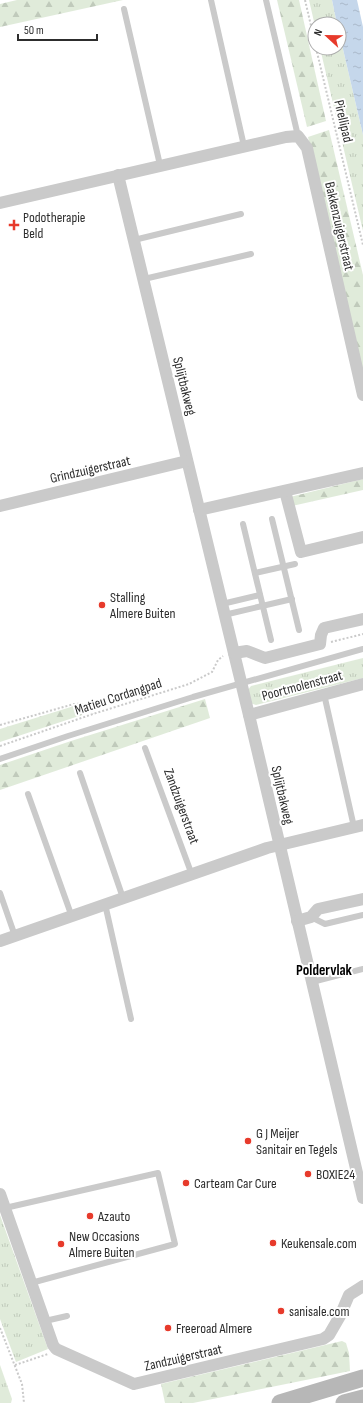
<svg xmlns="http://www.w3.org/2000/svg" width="363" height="1403" font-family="'Sofia Sans Condensed',sans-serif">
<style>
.grass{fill:url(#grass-tufts)}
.forest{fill:url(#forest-firs)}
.water{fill:url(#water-ripples)}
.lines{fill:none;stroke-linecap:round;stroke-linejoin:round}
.path{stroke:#cacaca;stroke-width:2;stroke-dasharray:2 2;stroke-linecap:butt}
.service{stroke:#cacaca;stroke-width:6}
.minor{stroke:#cacaca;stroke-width:12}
.secondary{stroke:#b7b7b7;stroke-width:17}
.poi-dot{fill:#e73a2b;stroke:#fff;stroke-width:1.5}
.labels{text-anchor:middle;stroke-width:4;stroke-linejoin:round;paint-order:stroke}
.street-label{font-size:14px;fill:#2d2d2d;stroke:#fff}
.poi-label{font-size:14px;fill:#2d2d2d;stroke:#fff;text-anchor:start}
.neighbourhood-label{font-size:15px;font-weight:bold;fill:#000;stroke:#fff}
</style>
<defs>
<pattern id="grass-tufts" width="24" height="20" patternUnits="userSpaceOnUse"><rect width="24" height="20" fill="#e0ebda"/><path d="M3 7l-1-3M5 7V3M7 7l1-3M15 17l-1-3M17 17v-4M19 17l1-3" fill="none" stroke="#c0cabb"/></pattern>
<pattern id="forest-firs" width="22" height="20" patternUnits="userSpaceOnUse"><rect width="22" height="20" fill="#e0ebda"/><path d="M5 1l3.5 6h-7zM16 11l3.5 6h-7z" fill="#c0cabb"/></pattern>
<pattern id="water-ripples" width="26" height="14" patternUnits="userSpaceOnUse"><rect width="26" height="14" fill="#c5d7eb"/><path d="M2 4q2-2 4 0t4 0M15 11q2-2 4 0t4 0" fill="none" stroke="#aab9ca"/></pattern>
</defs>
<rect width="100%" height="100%" fill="#fff"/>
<g class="grass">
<path d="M309 0H332L337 24H315V26Z"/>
<path d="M339 32 363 135V231L320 48H339Z"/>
<path d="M363 658V678L256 705 250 703 247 691 251 686Z"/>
<path d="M0 1215 48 1349 16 1362 0 1319Z"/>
<path d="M0 1365 12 1399 11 1403H0Z"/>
</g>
<g class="forest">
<path d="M17 0H123L0 27V4Z"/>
<path d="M277 0H299L326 121 307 127Z"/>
<path d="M329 130 363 275V373L308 137Z"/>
<path d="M363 479V490L292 506 290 497Z"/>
<path d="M205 699 210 718 0 790V765L71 741Z"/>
<path d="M74 706 83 707 82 715 0 742V729Z"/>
<path d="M342 1341 346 1343 349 1353 350 1371 193 1403H165L161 1384Z"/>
</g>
<path class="water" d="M332 0H357L363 27V135L339 32V24H337Z"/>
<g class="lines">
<g class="path">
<path d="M305 0 315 43"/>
<path d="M316 48 363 245"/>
<path d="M331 642 363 634"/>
<path d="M0 725 74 704C83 703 89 705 93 714"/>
<path d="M0 746 93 714 189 684 212 672 218 660 223 656"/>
<path d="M0 1328 22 1384 24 1403"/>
<path d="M15 1365 48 1354"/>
</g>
<g class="service">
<path d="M211 0 244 146"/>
<path d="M266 0 298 136"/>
<path d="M124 9 160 165"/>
<path d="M134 240 241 214"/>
<path d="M144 279 251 254"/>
<path d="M272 519 299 630"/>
<path d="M243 524 271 640"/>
<path d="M255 573 295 564"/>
<path d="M222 604 260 595"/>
<path d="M224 615 292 599"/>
<path d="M324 694 354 827"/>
<path d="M145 748 192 875"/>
<path d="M0 759 68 736 193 697 363 649"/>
<path d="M80 773 123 898"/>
<path d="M28 794 72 917"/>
<path d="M0 893 15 936"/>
<path d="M105 904 131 1019"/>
<path d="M311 917 325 924 363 915"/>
<path d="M312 982 363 969"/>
<path d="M5 1208 158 1173 175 1244 31 1283"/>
<path d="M45 1321 67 1316"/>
</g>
<g class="minor">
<path d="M118 175 249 715 363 1198"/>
<path d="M0 203 286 137 298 136 307 148 363 395"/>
<path d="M285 491 301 552 363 537"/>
<path d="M0 506 187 461"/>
<path d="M199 510 363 473"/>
<path d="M234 653 247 651 265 658 320 644 321 635 324 628 363 619"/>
<path d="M249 715 363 684"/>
<path d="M297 921 311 917 318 909 363 899"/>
<path d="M0 941 267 848 363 825"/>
<path d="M0 1194 53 1345 56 1349 134 1384 323 1339 329 1335 340 1316 349 1295 363 1286"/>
</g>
<g class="secondary">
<path d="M280 1403 363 1378"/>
<path d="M344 1403 363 1398"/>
</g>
</g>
<g class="poi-dot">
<path d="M12 219h4v4h4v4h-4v4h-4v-4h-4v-4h4z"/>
<circle cx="102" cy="605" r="4"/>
<circle cx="248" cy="1141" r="4"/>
<circle cx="308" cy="1174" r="4"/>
<circle cx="186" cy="1183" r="4"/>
<circle cx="90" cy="1216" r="4"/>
<circle cx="273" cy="1243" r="4"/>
<circle cx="61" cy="1244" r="4"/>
<circle cx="281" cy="1311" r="4"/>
<circle cx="168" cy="1328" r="4"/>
</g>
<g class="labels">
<g class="street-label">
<text transform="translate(344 121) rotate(77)" y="5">Pirellipad</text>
<text transform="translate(340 226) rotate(77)" y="5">Bakkenzuigerstraat</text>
<text transform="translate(185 386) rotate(76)" y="5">Splijtbakweg</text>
<text transform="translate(90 469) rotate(-13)" y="5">Grindzuigerstraat</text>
<text transform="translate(302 685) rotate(-15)" y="5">Poortmolenstraat</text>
<text transform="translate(118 696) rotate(-18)" y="5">Matieu Cordangpad</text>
<text transform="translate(283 795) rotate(77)" y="5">Splijtbakweg</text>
<text transform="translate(182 806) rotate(70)" y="5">Zandzuigerstraat</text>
<text transform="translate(183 1357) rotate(-13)" y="5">Zandzuigerstraat</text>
</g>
<g class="poi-label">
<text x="23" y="222">Podotherapie<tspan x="23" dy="16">Beld</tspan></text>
<text x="110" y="602">Stalling<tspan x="110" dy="16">Almere Buiten</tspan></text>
<text x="256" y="1138">G J Meijer<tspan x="256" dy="16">Sanitair en Tegels</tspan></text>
<text x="316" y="1179">BOXIE24</text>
<text x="194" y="1188">Carteam Car Cure</text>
<text x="98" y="1221">Azauto</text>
<text x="69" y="1241">New Occasions<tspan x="69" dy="16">Almere Buiten</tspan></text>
<text x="281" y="1248">Keukensale.com</text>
<text x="289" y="1316">sanisale.com</text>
<text x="176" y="1333">Freeroad Almere</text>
</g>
<g class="neighbourhood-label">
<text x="324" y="975">Poldervlak</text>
</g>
</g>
<g transform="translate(327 36) rotate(292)"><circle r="19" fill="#ffffff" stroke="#ababab"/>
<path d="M0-3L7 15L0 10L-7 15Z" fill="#e73a2b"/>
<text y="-6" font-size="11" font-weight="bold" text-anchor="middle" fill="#2d2d2d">N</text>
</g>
<path d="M18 34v6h79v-6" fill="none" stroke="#2d2d2d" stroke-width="2"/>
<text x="24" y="34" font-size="12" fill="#2d2d2d" stroke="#ffffff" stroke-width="3" paint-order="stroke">50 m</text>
</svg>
